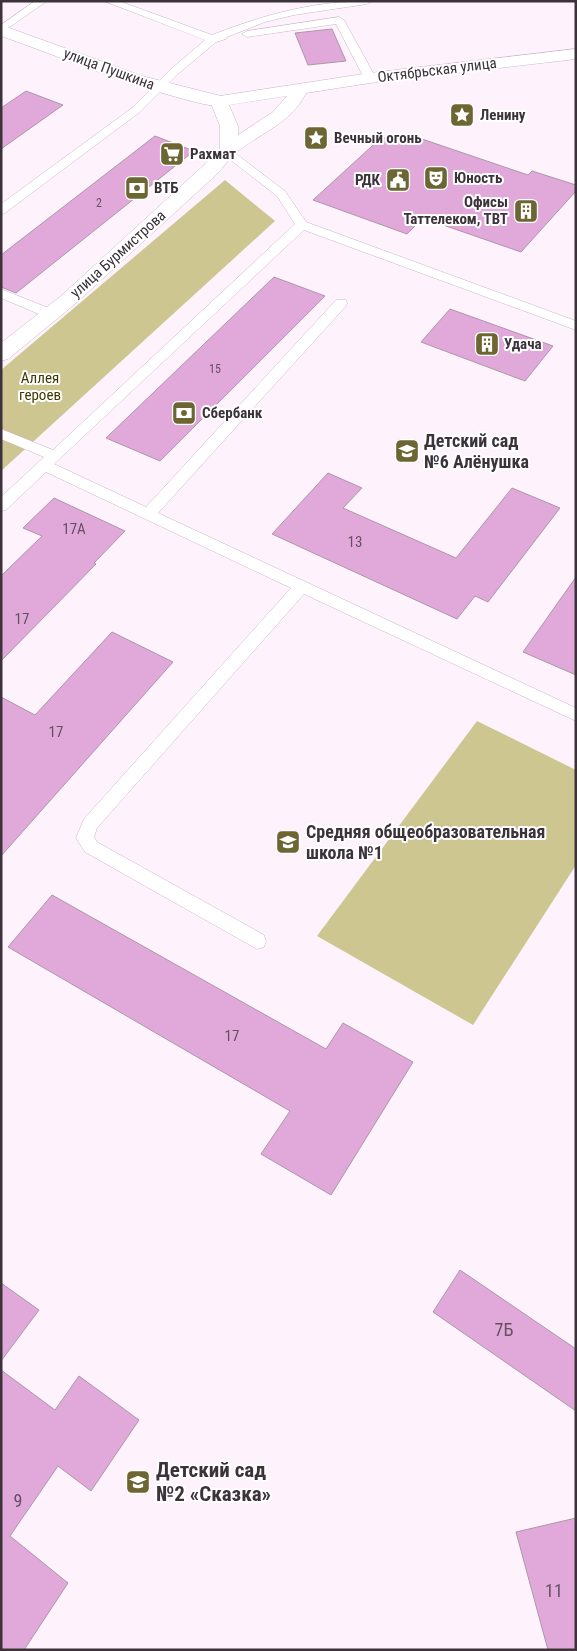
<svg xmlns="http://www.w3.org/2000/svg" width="577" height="1651" font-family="'Roboto Condensed',sans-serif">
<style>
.green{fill:#cdc690}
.building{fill:#e1a9d9;stroke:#ad96a9}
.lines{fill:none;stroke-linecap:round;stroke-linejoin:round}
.service-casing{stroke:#ccb4c8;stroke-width:1}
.minor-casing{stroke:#ccb4c8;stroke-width:1}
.tertiary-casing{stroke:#ccb4c8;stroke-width:1}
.service{fill:#fff;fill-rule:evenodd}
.minor{fill:#fff;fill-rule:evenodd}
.tertiary{fill:#fff;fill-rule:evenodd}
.labels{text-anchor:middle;stroke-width:4;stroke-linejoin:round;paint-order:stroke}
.far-number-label{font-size:12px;fill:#645062}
.far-street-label{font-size:15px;fill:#3b323a;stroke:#fff}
.far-poi-label{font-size:15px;font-weight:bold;fill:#3b323a;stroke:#fff;text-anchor:start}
.far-park-label{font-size:15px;fill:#3f3800;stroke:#fff}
.number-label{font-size:15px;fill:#645062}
.poi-label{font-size:18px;font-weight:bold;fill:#3b323a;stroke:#fff;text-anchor:start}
.near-number-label{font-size:18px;fill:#645062}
.near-poi-label{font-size:21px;font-weight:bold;fill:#3b323a;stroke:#fff;text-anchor:start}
</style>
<rect width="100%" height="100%" fill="#fef3fc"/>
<g class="green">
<path d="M225 180 275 221 1 471V370Z"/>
<path d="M477 721 576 770V865L473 1025 317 936Z"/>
</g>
<g class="building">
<path d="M332 29 346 61 308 65 295 33Z"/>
<path d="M26 91 63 105 1 149V108Z"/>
<path d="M155 136 194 151 16 293 1 287V255Z"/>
<path d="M382 137 407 145 416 137 528 175 532 171 576 185V191L521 252 423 218 407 234 313 200Z"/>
<path d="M274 277 325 296 160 461 106 438Z"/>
<path d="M450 309 553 346 525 381 421 342Z"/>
<path d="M328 473 362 488 343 508 456 558 512 488 560 508 488 602 475 596 457 619 272 534Z"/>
<path d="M54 498 125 531 94 563 96 564 1 661V576L42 536 23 528Z"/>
<path d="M576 577V675L523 652Z"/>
<path d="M112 632 173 662 1 856V697L35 715Z"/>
<path d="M52 895 326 1049 343 1023 413 1062 331 1195 261 1154 290 1111 8 947Z"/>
<path d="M460 1270 576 1349V1411L433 1312Z"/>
<path d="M1 1283 39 1310 1 1361Z"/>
<path d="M1 1370 55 1410 79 1376 139 1420 91 1491 58 1466 10 1536 68 1583 24 1650H1Z"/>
<path d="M576 1518V1650H548L516 1532Z"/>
</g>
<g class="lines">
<defs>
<g id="service">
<path d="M35 1H47L1 33V25Z"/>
<path d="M104 1H119L212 35C266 14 314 1 372 1L367 4 294 15 265 22 227 37 226 39 216 42 178 74 140 112 5 213 1 214V204L132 108 170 70 205 40Z"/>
<path d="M339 17 344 20 376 78 374 80 370 81 364 78 336 24 247 37 242 34 247 31Z"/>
<path d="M227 148 231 150 285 191 306 222 576 321V330L304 230 54 464 146 507 336 300H346L347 303 346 306 158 513 576 708V721L304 594 97 828 94 837 97 842 264 935 266 941 264 947 257 949 85 852 76 838 84 819 291 588 46 472 6 510 1 511V497L44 457 1 439V429L53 450 295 224 277 196 223 154 221 152Z"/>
<path d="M1 289 56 311 58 314 51 318 46 317 1 298Z"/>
</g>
<path id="minor" d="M1 25 142 76 225 97 228 101 225 105C212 108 193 101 180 98 119 82 61 57 1 36Z"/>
<path id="tertiary" d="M576 49V59L370 83 306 93C292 122 263 132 238 151 230 157 224 166 217 174L75 304 8 359 1 361V343L61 296 203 166 220 148V126L210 101 213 97 370 73ZM287 96 273 112 238 135V126L229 105Z"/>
</defs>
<use href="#service" class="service-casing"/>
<use href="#minor" class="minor-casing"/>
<use href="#tertiary" class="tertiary-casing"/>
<use href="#service" class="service"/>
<use href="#minor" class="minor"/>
<use href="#tertiary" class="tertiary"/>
</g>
<defs>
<symbol id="sight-square" viewBox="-11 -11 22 22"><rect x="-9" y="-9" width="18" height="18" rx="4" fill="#6d6633" stroke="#fff"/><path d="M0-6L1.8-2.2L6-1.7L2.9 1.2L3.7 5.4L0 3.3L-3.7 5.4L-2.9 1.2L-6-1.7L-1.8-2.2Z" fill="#fff"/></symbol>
<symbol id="supermarket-square" viewBox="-11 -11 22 22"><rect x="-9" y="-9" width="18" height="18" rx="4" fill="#6d6633" stroke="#fff"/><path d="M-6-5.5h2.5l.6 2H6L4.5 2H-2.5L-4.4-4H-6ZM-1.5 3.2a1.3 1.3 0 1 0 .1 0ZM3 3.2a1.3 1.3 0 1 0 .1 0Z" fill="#fff"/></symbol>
<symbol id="theatre-square" viewBox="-11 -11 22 22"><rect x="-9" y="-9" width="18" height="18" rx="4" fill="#6d6633" stroke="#fff"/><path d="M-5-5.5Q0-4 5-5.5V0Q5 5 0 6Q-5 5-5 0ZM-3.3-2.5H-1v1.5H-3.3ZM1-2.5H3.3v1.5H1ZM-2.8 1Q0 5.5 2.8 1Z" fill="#fff"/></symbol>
<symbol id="civic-square" viewBox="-11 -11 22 22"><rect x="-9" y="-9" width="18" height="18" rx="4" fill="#6d6633" stroke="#fff"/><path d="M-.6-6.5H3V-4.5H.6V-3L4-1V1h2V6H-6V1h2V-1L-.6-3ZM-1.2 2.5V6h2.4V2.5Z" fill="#fff"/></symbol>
<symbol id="bank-square" viewBox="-11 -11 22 22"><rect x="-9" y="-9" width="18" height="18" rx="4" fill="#6d6633" stroke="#fff"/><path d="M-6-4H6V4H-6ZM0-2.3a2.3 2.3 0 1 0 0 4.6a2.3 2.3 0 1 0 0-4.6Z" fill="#fff"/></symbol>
<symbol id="building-square" viewBox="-11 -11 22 22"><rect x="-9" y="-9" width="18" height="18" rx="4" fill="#6d6633" stroke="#fff"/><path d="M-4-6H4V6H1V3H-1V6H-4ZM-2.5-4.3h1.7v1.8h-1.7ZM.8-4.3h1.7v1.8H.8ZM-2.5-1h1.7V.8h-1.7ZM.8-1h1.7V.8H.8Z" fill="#fff"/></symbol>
<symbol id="school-square" viewBox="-11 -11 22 22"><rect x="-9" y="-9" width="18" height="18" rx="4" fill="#6d6633" stroke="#fff"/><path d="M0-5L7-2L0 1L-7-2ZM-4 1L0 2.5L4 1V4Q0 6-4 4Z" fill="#fff"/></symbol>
</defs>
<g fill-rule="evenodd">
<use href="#sight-square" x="448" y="101" width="28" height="28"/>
<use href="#sight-square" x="302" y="124" width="28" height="28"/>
<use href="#supermarket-square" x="158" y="140" width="28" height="28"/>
<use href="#theatre-square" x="422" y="164" width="28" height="28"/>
<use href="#civic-square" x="384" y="166" width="28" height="28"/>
<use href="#bank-square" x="123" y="174" width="28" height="28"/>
<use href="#building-square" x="512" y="197" width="28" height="28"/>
<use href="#building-square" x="473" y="330" width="28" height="28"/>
<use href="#bank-square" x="170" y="399" width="28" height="28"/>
<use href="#school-square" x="393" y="437" width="28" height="28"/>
<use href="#school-square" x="274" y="828" width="28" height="28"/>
<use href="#school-square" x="124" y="1468" width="28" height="28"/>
</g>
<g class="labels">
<g class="far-number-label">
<text x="99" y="207">2</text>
<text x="215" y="373">15</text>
</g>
<g class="far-street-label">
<text transform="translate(109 69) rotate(20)" y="5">улица Пушкина</text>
<text transform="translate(437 70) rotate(-7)" y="5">Октябрьская улица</text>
<text transform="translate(118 254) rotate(-42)" y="5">улица Бурмистрова</text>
</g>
<g class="far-poi-label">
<text x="480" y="120">Ленину</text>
<text x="334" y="143">Вечный огонь</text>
<text x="190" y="159">Рахмат</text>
<text x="454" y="183">Юность</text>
<text x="380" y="185" text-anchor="end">РДК</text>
<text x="154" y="193">ВТБ</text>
<text x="508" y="207" text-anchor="end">Офисы<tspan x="508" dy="17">Таттелеком, ТВТ</tspan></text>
<text x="504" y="349">Удача</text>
<text x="202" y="418">Сбербанк</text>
</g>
<g class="far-park-label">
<text x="40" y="383">Аллея<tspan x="40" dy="17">героев</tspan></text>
</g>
<g class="number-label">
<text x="74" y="534">17А</text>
<text x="355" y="547">13</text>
<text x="22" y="624">17</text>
<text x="56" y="737">17</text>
<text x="232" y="1041">17</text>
</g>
<g class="poi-label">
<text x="424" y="447">Детский сад<tspan x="424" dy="21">№6 Алёнушка</tspan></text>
<text x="306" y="838">Средняя общеобразовательная<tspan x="306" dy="21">школа №1</tspan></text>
</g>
<g class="near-number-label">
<text x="504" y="1336">7Б</text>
<text x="18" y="1507">9</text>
<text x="554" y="1597">11</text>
</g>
<g class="near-poi-label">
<text x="156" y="1477">Детский сад<tspan x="156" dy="24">№2 «Сказка»</tspan></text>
</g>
</g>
<rect width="577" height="1651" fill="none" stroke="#3b323a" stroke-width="5"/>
</svg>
